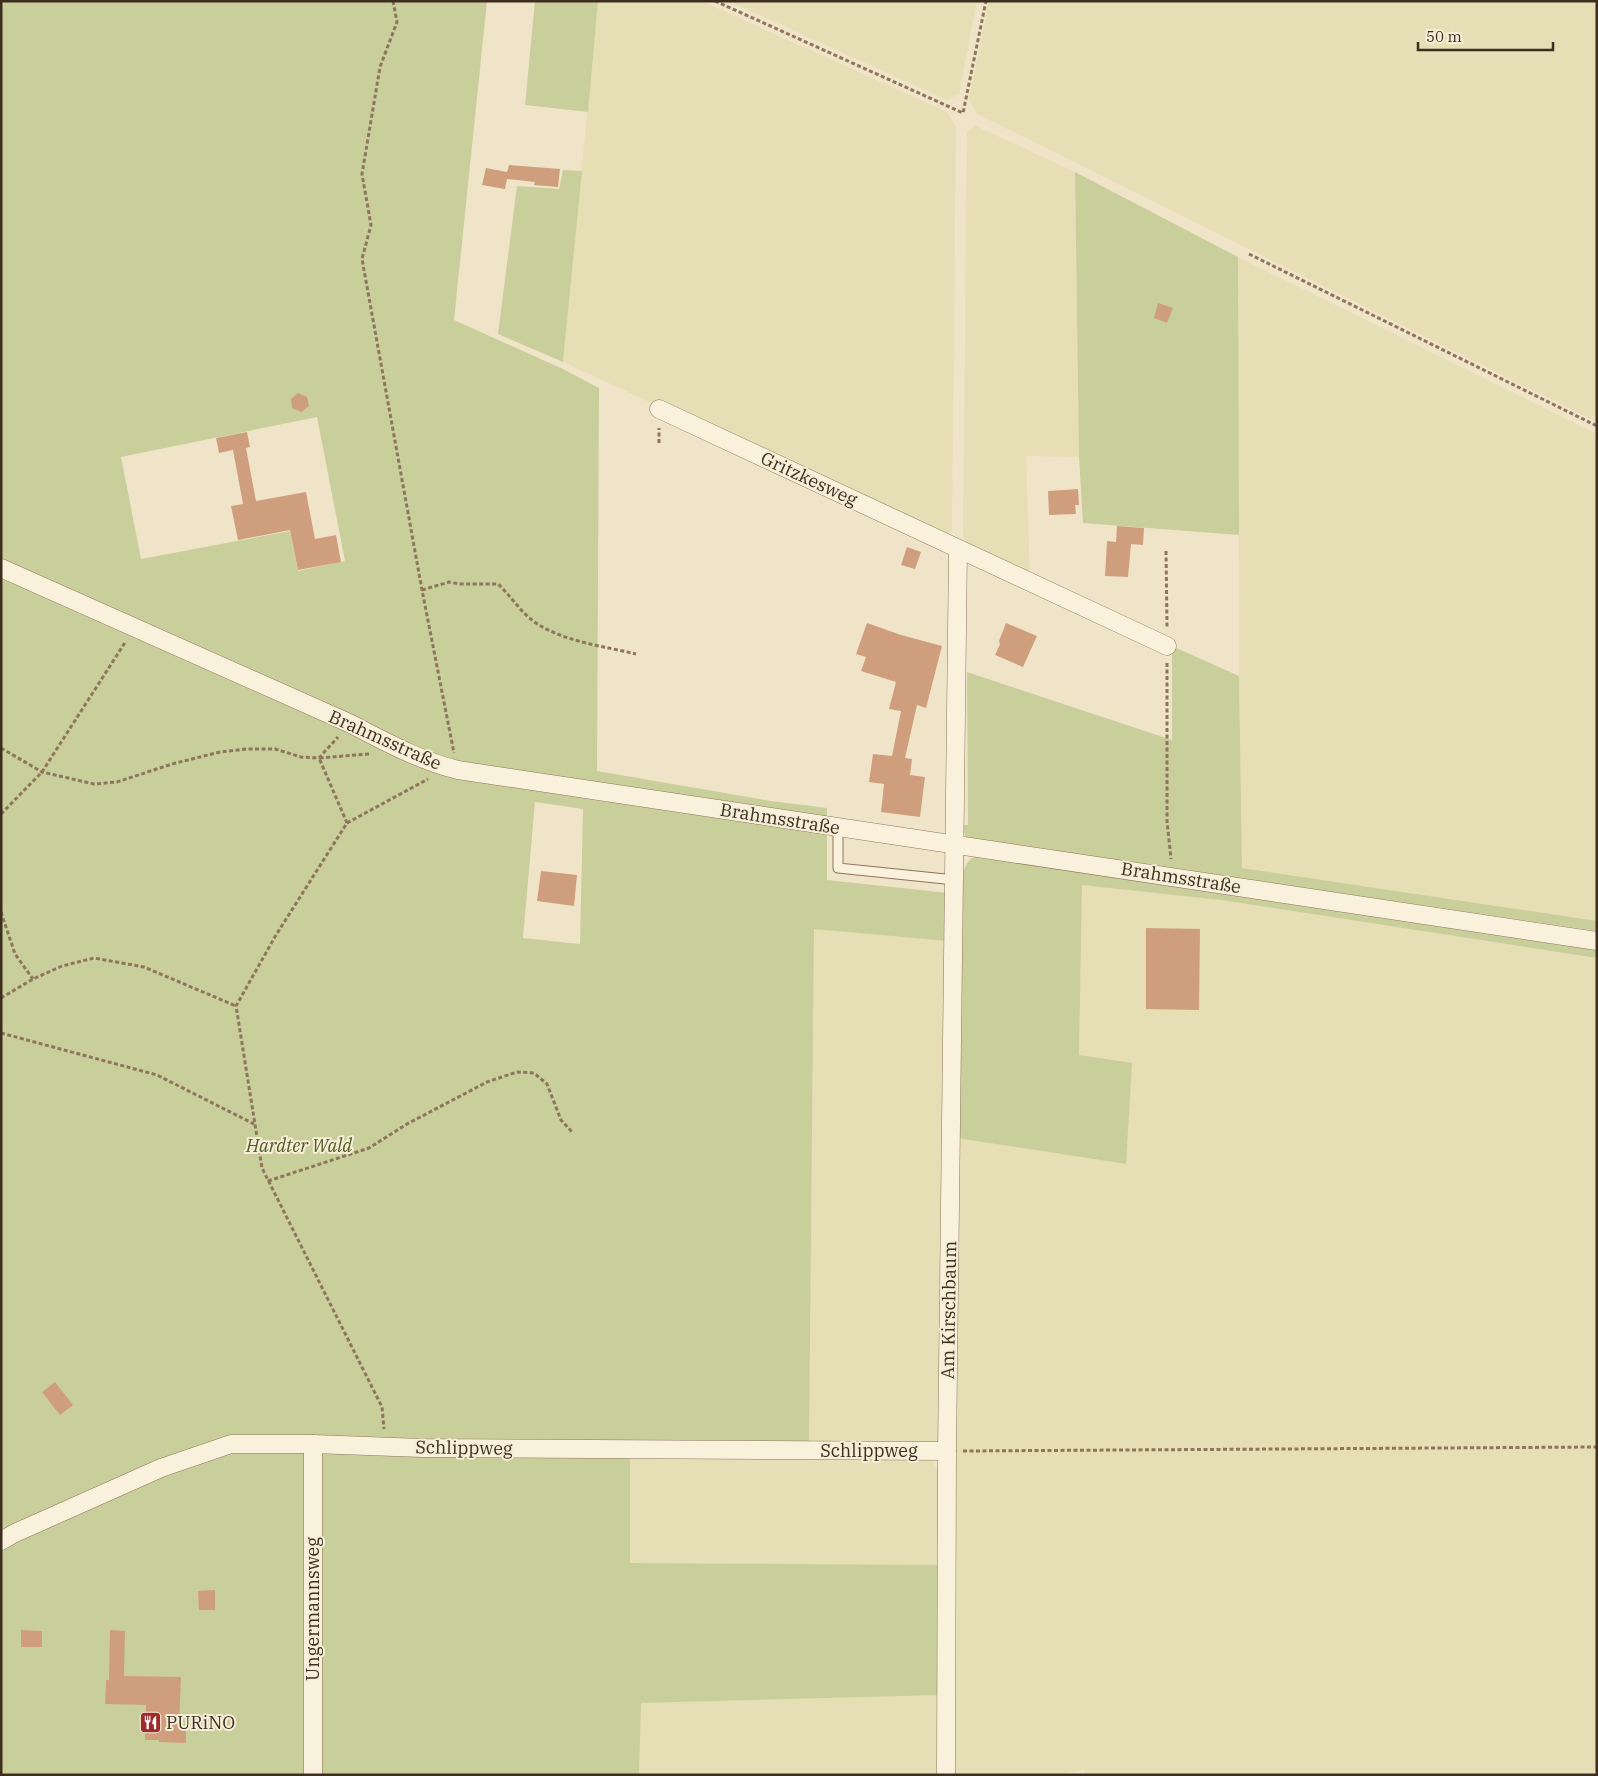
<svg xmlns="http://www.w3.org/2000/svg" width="1598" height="1776" font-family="'IBM Plex Serif',serif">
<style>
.farmland{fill:#e6deb5}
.green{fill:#c9cf9b;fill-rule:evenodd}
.building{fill:#cf9f7d}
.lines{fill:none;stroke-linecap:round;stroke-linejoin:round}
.lane-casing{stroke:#8d765c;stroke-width:11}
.street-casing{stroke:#8d765c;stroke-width:19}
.path{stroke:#8d765c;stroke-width:3;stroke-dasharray:4 2.5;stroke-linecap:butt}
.lane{stroke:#faf1dc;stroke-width:9}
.street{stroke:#faf1dc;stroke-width:18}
.labels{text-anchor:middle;stroke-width:4;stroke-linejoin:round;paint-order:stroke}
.street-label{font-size:18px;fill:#3d2e20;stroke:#f7eed8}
.park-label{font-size:18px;font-style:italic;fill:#4d5a26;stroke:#f7eed8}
.poi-label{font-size:18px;fill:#3d2e20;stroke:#f7eed8;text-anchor:start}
</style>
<rect width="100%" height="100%" fill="#f0e4c8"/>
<g class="farmland">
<path d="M598 1H702L947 112 956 127 952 531 941 537 563 362Z"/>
<path d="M728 1H977L959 94 947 100Z"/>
<path d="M989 1H1597V422L977 114 969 99Z"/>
<path d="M976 126 1075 172 1079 457 1026 456 1030 578 972 551 963 536 967 132Z"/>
<path d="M1238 257 1597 434V921L1242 869 1239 676Z"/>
<path d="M1082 884 1221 900 1597 958V1775H1085L1084 1770 1054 1775H951L957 1138 1126 1164 1079 1055Z"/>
<path d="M814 928 948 941 942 1438 934 1445 809 1444Z"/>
<path d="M630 1454 931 1460 942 1475 941 1565 630 1563Z"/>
<path d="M940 1695 939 1775H639L640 1703Z"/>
</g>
<g class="green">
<path d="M1 1H487L454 320 563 369 599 388 597 771 771 801 827 808V880L948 893V941L814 929 809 1444 630 1454V1563L941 1565 940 1695 641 1703 639 1775H1ZM317 417 345 561 298 571 290 531 141 559 121 457ZM535 802 583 809 580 944 523 938Z"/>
<path d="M535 1H598L588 112 525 105Z"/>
<path d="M563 170 582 171 563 362 498 334 517 186 559 189Z"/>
<path d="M1075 172 1238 257 1239 535 1083 523 1079 457Z"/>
<path d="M1172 646 1239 676 1242 868 1597 921V931L966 838 962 825H968L967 672 1172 740Z"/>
<path d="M979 856 1597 947V958L1221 900 1082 885 1079 1055 1132 1063 1126 1164 957 1138 962 881C964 869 966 858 979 856Z"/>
</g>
<g class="building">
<path d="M509 165 560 169 558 187 534 185 535 182 507 179 505 189 482 185 486 168 507 172Z"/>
<path d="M1158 303 1173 308 1167 323 1154 318Z"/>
<path d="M298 393 307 397 309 406 301 412 292 408 291 399Z"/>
<path d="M247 432 250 447 246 448 256 501 306 492 315 539 336 535 341 562 298 570 290 530 238 540 231 506 243 504 233 450 219 453 216 438Z"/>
<path d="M1078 489 1079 505H1075L1076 514 1049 515 1048 491Z"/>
<path d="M1117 526 1144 528 1143 545 1131 544 1128 577 1105 576 1107 541 1116 542Z"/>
<path d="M907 547 921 552 915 569 901 565Z"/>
<path d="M867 623 901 635 942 646 926 708 917 705 905 758 912 759 910 775 925 777 920 817 881 812 884 784 869 782 873 754 892 756 901 711 889 709 896 682 861 671 866 657 856 654Z"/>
<path d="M1006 623 1037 636 1023 667 995 655 1000 644 999 641Z"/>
<path d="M541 871 577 875 574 906 537 901Z"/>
<path d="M1146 928 1200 929 1199 1010 1146 1009Z"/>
<path d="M55 1382 73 1405 60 1415 42 1392Z"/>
<path d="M215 1590V1610H199L198 1591Z"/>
<path d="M21 1630 42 1631V1647H21Z"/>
<path d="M110 1630 125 1631 124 1676 181 1677 179 1726H186V1743L159 1742V1740H145L146 1705 105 1704 106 1680H109Z"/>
</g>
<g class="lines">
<defs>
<path id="lane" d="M838 827V868L955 880"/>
<g id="street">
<path d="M659 409 1167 646"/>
<path d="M1 568 349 723C384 741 420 761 458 770L1597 941"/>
<path d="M1 1541 15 1533 161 1468 231 1444H313L422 1448 947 1451"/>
<path d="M313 1775V1444"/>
<path d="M946 1775 947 1451 958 549"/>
</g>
</defs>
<use href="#lane" class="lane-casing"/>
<use href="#street" class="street-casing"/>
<g class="path">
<path d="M393 1 397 22 380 67 362 174 371 225 362 259 422 590 454 753"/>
<path d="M715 1 963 113 986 1"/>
<path d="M1249 254 1597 426"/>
<path d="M659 443V428"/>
<path d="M1166 551 1167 627"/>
<path d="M422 590 449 582 459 584H498C511 596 521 613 536 623 565 642 603 646 636 654"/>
<path d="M1167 663V821L1171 859"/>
<path d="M1 748 42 772 94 784 117 782 172 764 220 752 247 749H275L301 757 319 758 338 737"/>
<path d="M369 754 319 758 347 823 276 935 236 1006 262 1168 382 1407 384 1429"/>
<path d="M1 814 42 772 126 641"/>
<path d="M347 823 428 779"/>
<path d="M1 912 15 954 33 979"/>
<path d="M1 998 33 979 62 966 94 958 144 967 236 1006"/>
<path d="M1 1033 157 1075 254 1124"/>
<path d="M268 1181 369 1148 407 1124 487 1082 517 1072 534 1073 547 1084 561 1120 573 1133"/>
<path d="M963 1451 1597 1447"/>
</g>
<use href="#lane" class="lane"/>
<use href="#street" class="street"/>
</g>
<defs>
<symbol id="restaurant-square" viewBox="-11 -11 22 22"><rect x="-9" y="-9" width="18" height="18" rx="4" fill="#9e2a2b" stroke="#f7eed8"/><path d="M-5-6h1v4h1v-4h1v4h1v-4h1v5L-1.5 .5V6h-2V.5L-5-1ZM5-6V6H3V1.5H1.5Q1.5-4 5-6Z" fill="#fff"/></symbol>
</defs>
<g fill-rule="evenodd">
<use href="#restaurant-square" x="138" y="1710" width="25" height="25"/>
</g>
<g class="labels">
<g class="street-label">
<text transform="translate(809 479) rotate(25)" y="6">Gritzkesweg</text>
<text transform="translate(385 740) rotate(24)" y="6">Brahmsstraße</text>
<text transform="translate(780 819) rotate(9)" y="6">Brahmsstraße</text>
<text transform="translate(1181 878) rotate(9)" y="6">Brahmsstraße</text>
<text transform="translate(949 1310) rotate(-89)" y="6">Am Kirschbaum</text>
<text transform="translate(464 1448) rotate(1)" y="6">Schlippweg</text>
<text x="869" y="1457">Schlippweg</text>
<text transform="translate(313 1609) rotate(-90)" y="6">Ungermannsweg</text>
</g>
<g class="park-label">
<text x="299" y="1152">Hardter Wald</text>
</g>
<g class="poi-label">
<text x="166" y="1729">PURiNO</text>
</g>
</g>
<rect width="1598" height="1776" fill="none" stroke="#3d2e20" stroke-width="5"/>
<path d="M1418 42v8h135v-8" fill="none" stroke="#3d2e20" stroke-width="2.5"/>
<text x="1426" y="42" font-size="15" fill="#3d2e20" stroke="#f7eed8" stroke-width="4" paint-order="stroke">50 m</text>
</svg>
